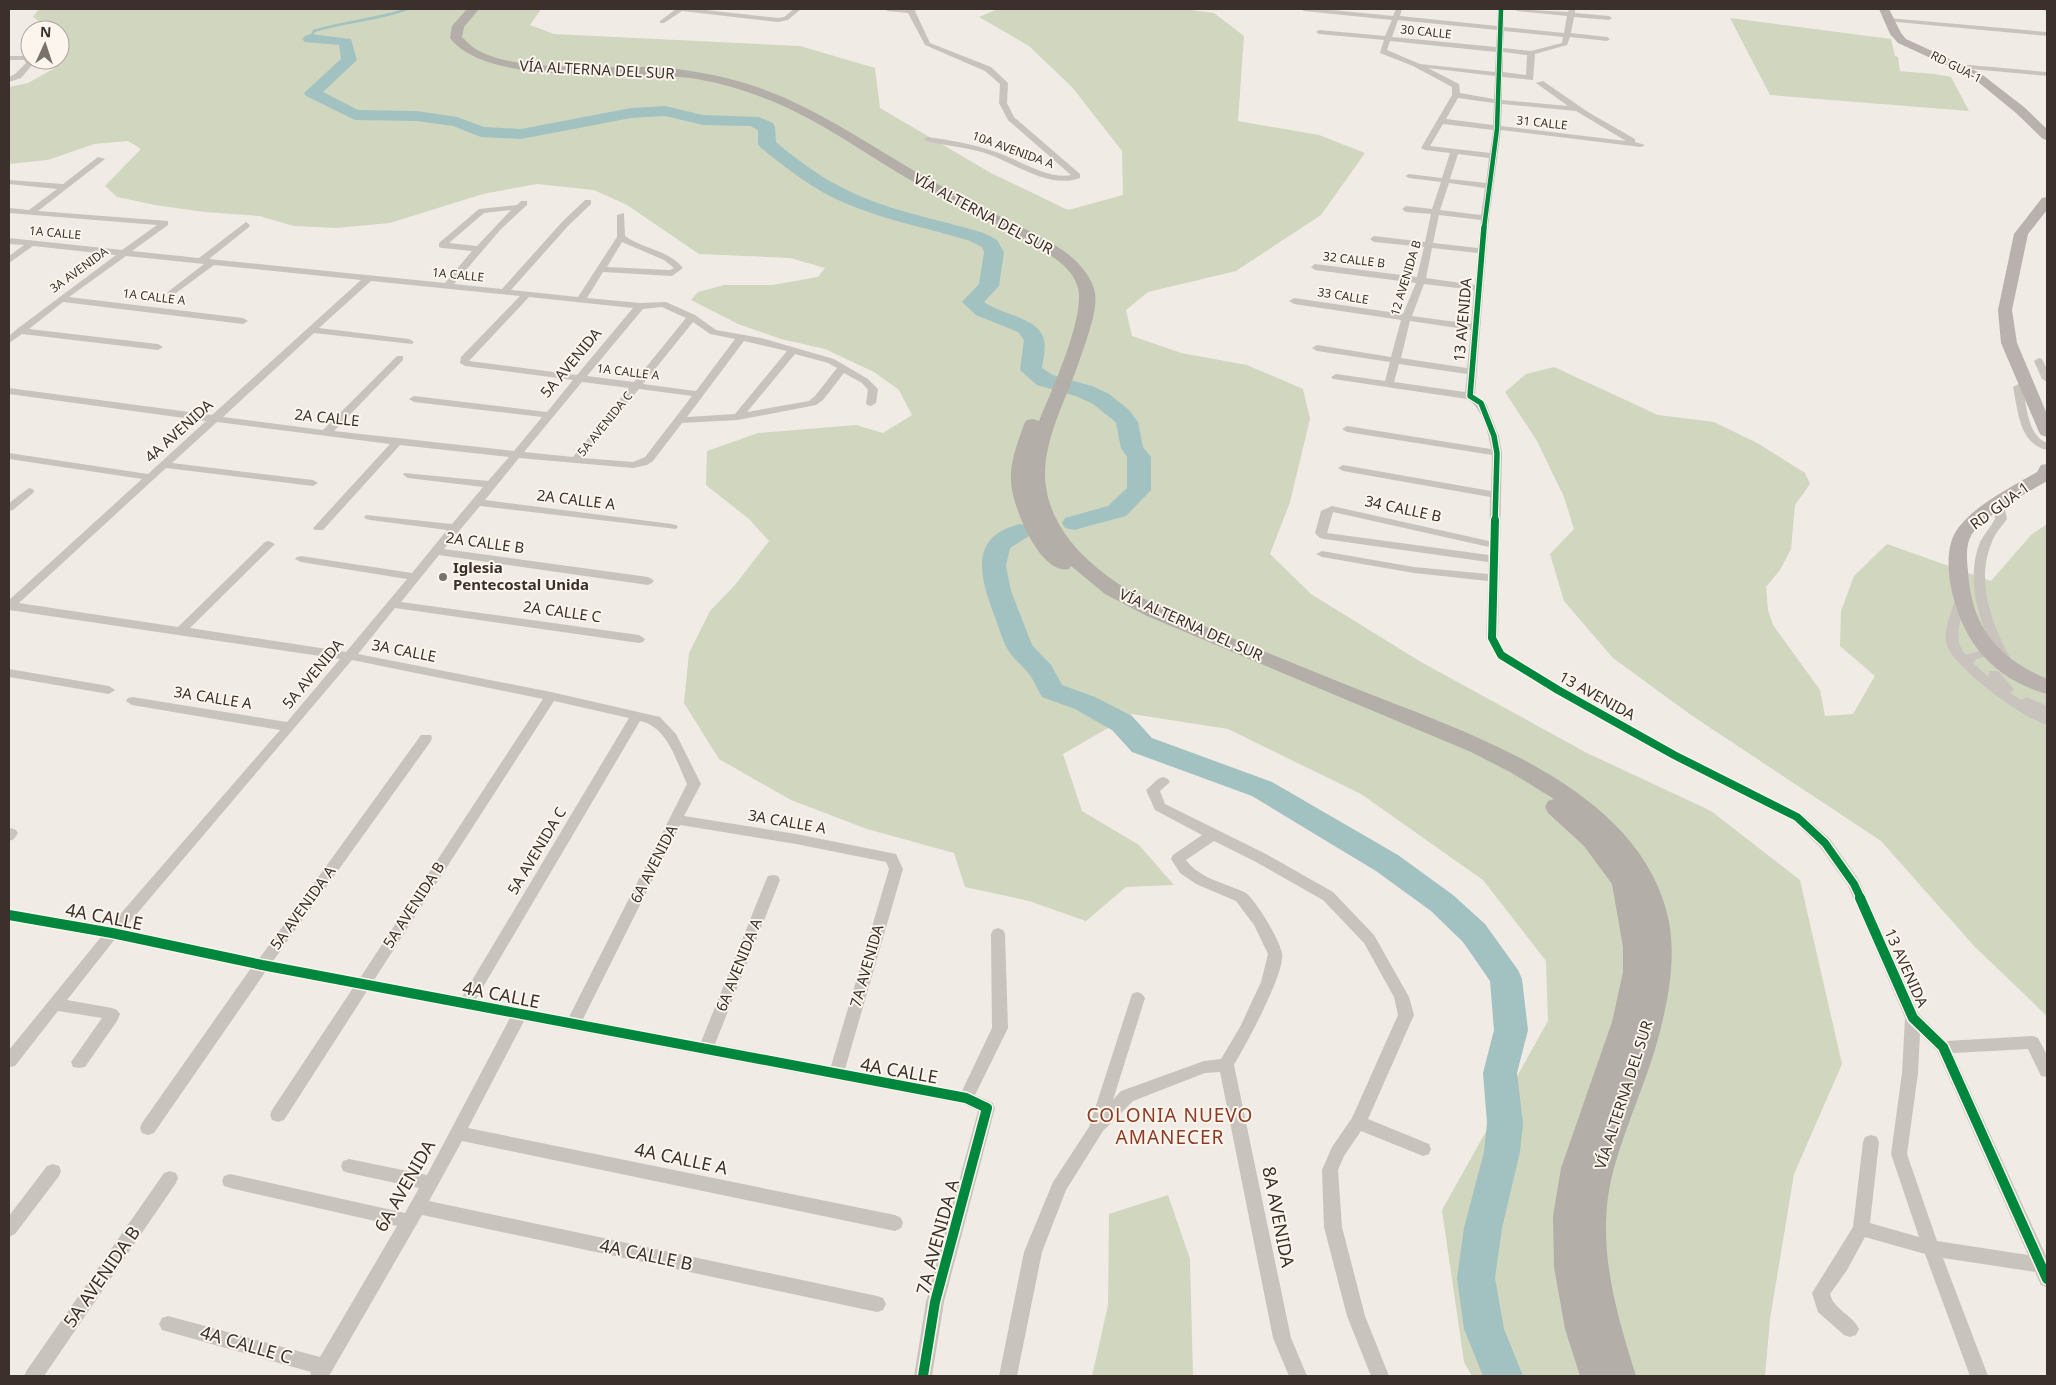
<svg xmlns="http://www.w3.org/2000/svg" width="2056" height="1385" font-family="'Noto Sans',sans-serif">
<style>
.green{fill:#d1d6bf}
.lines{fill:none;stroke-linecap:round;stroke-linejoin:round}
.stream{stroke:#a1c2c1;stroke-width:2.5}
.river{fill:#a1c2c1;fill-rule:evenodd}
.minor{fill:#c9c3be;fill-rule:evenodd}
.primary{fill:#b8b1ad;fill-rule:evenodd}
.trunk{fill:#b4aea8;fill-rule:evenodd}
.cycleway-far3-casing{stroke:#fbf5ee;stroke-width:6}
.cycleway-far2-casing{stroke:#fbf5ee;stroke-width:8}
.cycleway-far1-casing{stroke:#fbf5ee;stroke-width:11}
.cycleway-casing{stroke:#fbf5ee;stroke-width:13}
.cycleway-far3{stroke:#00873e;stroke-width:4.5}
.cycleway-far2{stroke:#00873e;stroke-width:5.5}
.cycleway-far1{stroke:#00873e;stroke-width:8}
.cycleway{stroke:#00873e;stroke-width:10}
.poi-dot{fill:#7a716c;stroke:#fbf5ee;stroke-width:2}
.labels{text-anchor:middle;stroke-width:4;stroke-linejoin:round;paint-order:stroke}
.far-street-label{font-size:12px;fill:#3b302b;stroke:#fbf5ee}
.street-label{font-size:15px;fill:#3b302b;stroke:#fbf5ee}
.poi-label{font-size:15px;font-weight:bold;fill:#3b302b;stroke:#fbf5ee;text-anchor:start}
.near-street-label{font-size:18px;fill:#3b302b;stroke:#fbf5ee}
.near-neighbourhood-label{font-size:19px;letter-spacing:1px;fill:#8c3b22;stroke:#fbf5ee}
</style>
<rect width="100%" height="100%" fill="#f0ebe5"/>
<g class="green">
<path d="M39 9H541L530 25 554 34 800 46 875 68 880 108 991 173 1068 210 1123 195 1122 151 1072 87 1029 46 979 17 998 9H1183L1214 13 1244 36 1238 121 1319 135 1365 153 1321 215 1236 271 1148 292 1126 310 1132 336 1181 353 1247 365 1303 389 1310 419 1290 502 1270 554 1311 594 1421 662 1587 753 1711 811 1800 880 1842 1064 1794 1174 1770 1319 1765 1376H1472L1464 1362 1442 1210 1548 1021 1546 961 1483 880 1361 794 1228 729 1132 714 1063 754 1082 811 1139 845 1174 885 1126 887 1086 921 1029 901 965 887 954 853 867 829 791 800 719 759 684 703 689 653 710 611 735 585 769 541 749 519 706 485 707 451 758 433 856 425 883 433 912 415 899 390 874 372 825 349 781 339 738 324 691 300 698 292 724 285H772L818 277 825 268 790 258 699 254 627 205 594 190 537 184 483 194 390 223 336 228 294 226 259 216 205 212 155 205 117 197 105 186 141 149 128 141 94 144 48 160 9 164V87L28 83 55 68 58 60H60L63 46 60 42V30H51L33 17Z"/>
<path d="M1730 18 1891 39 1895 56 1898 57 1900 71C1918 73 1934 73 1951 77L1969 111 1770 95Z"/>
<path d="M1554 367 1658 415 1714 422 1759 444 1805 473 1810 484 1795 505 1791 549 1780 570 1766 587 1768 610 1773 625 1820 690 1825 716 1853 714 1875 676 1840 646 1841 611 1854 576 1887 544 1991 581 2031 535 2047 524V1016L1975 947 1881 841 1691 715 1613 658 1564 601 1550 554 1574 529 1564 497 1537 441 1505 392 1526 374Z"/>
<path d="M1168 1195 1190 1259 1193 1376H1092L1108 1305 1109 1214Z"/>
</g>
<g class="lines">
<path class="stream" d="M310 39 314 31C345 21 377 20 407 9"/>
<g class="river">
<path d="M310 34 351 39 357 60 323 92 358 110 417 111 457 117 484 127 521 129 631 108 665 106 703 115 759 117 773 123 775 127 776 142C797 160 820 177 845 189 888 211 938 219 984 233L997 240 1004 252 999 286 984 302C1001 315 1039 317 1044 340 1046 348 1043 360 1042 368L1053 375 1092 386 1109 394 1129 410 1138 422 1143 447 1151 457V490L1126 516 1074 530 1065 528 1062 523 1065 518 1108 506 1127 488V457L1121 448 1116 423 1113 420 1093 404 1076 396 1037 385 1020 370 1024 340 1018 332 976 315 962 302 979 284 984 252 982 247 970 241C925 227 877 219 834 198 807 185 784 166 761 148L758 144V130L750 126 703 125 665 116 631 118 521 139 481 137 453 126 417 121 355 120 306 96 304 93 341 59 339 45 305 42 302 39 305 36Z"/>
<path d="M1020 524 1029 526 1032 531 1029 536 1010 548 1006 566 1011 591 1032 645 1051 665 1062 685 1095 697 1132 716 1152 738 1272 782 1398 855 1453 895 1485 924 1518 970 1522 979 1528 1030 1517 1073 1523 1123 1520 1152 1502 1228 1495 1278 1504 1329 1523 1376H1483L1464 1329 1457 1278 1464 1228 1484 1152 1487 1123 1483 1073 1494 1030 1490 981 1463 942 1431 911 1376 871 1252 796 1132 752 1112 730 1075 709 1042 697C1038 690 1034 681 1029 674 1022 665 1012 658 1007 648 1001 637 998 624 993 612 979 574 970 536 1020 524Z"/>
</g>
<g class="minor">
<path d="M676 9H697L778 18 784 17 794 9H801L788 20 778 22 682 11 664 23H660V21Z"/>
<path d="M884 9H916L915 11 930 43 991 67 1008 83 1007 103 1014 117 1080 174V178C1048 190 1012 161 982 152 963 147 944 145 925 141L924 139 928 137C950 140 972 144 993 151 1016 158 1048 180 1071 175L1008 120 999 103 1000 84 985 71 925 45 908 13 887 11Z"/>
<path d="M1301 9H1322L1393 16 1396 9H1402L1400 16 1497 26 1498 9H1504V27L1564 33 1567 16 1517 11 1514 9 1568 12 1569 9H1575V13L1609 16 1612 18 1609 20 1574 17 1571 33 1607 37 1610 39 1607 41 1570 37 1567 45 1535 54 1533 80 1502 77V100L1568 106 1536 83 1543 81 1588 112 1635 139V142L1645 145 1641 147 1501 130 1489 218 1475 395 1486 403 1499 436 1502 453 1498 638 1506 653 1562 687 1679 752 1802 814 1830 839 1859 880 1919 1014 1946 1041 2033 1036 2038 1038 2047 1055V1077L2041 1076 2028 1049 1953 1053 2047 1258V1287L2041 1285 2035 1272 1943 1258 1988 1376H1970L1925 1254 1865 1237 1847 1270 1830 1294C1834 1310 1852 1314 1859 1329L1856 1335 1850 1337 1844 1335 1818 1312 1812 1293 1853 1227 1863 1142 1865 1137 1871 1135 1877 1137 1879 1142 1870 1223 1919 1237 1891 1154 1902 1073 1905 1018 1848 886 1820 847 1792 820 1669 758 1554 693 1497 658 1486 638 1488 581 1414 573 1322 557 1316 554 1322 551 1414 567 1488 574V562L1324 539 1320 538 1315 533 1321 511 1332 506 1489 541 1490 497 1343 471 1338 468 1343 465 1491 491 1492 455 1347 432 1342 429 1347 426 1491 449C1488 431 1483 409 1467 399L1333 379 1331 377 1336 374 1385 381 1390 362 1317 351 1312 348 1317 345 1391 357 1401 320 1294 304 1289 301 1294 298 1403 314 1416 283 1315 270 1311 267 1315 264 1417 277 1424 247 1374 242 1370 239 1374 236 1425 242 1431 214 1406 212 1402 209 1406 206 1432 209 1441 182 1409 178 1405 176 1409 174 1442 178 1450 153 1425 150 1421 148 1452 95V87L1413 66 1380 53 1384 40 1319 34 1316 32 1319 30 1385 36 1392 20 1304 11ZM1398 20 1497 30 1496 47 1392 37ZM1504 31 1563 37 1562 43 1531 51 1503 48ZM1390 41 1496 52 1495 72 1420 64 1387 50ZM1503 52 1527 55 1526 75 1503 72ZM1428 68 1495 76 1494 99 1460 93 1459 84ZM1458 98 1494 103 1493 125 1446 119ZM1502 104 1576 111 1626 141 1501 126ZM1443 124 1493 130 1490 153 1430 146ZM1458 154 1489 158 1486 183 1450 179ZM1449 183 1485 188 1481 215 1440 210ZM1439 215 1481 220 1478 248 1433 243ZM1432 248 1478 253 1475 285 1426 278ZM1424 284 1474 290 1471 324 1412 316ZM1410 321 1471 330 1467 368 1401 358ZM1399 364 1467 374 1465 392 1394 382ZM1333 512 1489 547V555L1327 533ZM1920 1034 1937 1051 2028 1255 1937 1241 1907 1154 1918 1073Z"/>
<path d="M2042 9H2047V11L2043 10Z"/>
<path d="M1888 18 2047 32V36L1886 21V19Z"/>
<path d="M9 56H29L34 63 21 78 9 82V77L15 74 26 63 24 60H9Z"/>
<path d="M1958 64 2047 72V76L1961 68H1958Z"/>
<path d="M98 157 105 159 38 211 168 221V225L132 251 199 258 246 222 250 225 249 227 209 259 445 283 472 251 442 248 439 247V243L479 209 517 205 521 201H527V205L501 229 454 284 502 289 562 222 585 200H591V204L568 226 511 290 578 297 617 237V215L624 213 625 236C643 249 669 250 683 268L672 276 603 272 587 298 640 303 666 302 695 315 716 330 761 338 834 359 868 379 878 389 876 403 871 406 867 405 866 403 868 390 862 383 844 373 823 400 816 405 738 420 682 423 653 461 647 465 633 468 519 458 485 500 672 524 676 525 678 527 676 529 480 506 444 549 648 577 652 579 654 581 652 583 648 585 439 555 401 602 639 635 645 639 643 642 639 643 395 608 358 654 551 692 660 717 676 734 701 784 684 816 796 834 896 854 903 869 845 1069 962 1091 992 1028 991 934 993 930 998 928 1003 930 1005 934 1008 1028 975 1095 993 1103 995 1108 944 1302 932 1376H914L926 1302 978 1111 963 1104 524 1021 468 1128 895 1215 901 1218 903 1223 901 1228 895 1231 462 1141 429 1201 877 1296 883 1298 886 1304 883 1310 877 1312 422 1215 329 1376H310L311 1372 162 1330 159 1324 162 1318 168 1316 320 1357 397 1226 230 1188 224 1186 222 1181 224 1176 230 1174 405 1213 419 1188 349 1173 343 1171 341 1166 343 1161 349 1159 427 1175 510 1018 367 991 284 1120 278 1122 272 1120 270 1115 272 1110 353 988 266 971 154 1133 148 1135 142 1133 140 1128 142 1123 251 968 115 939 67 1000 112 1008 117 1010 120 1014 117 1021 85 1067 79 1068 73 1067 71 1062 102 1018 58 1011 15 1066 9 1067V1050L101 937 9 920V910L109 927 280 730 132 705 126 701 128 698 132 697 287 722 340 659 9 610V600L142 479 9 459V453L148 474 206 421 9 394V388L212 415 361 280 214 265 172 296 167 293 169 291 204 264 126 256 69 297 243 318 248 321 243 324 63 302 29 329 158 344 163 347 158 350 22 334 9 343V336L17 329 116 255 33 246 9 263V256L24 245 9 244V238L122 250 157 225 9 213V208L29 210 57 189 9 184V180L63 184ZM511 210 477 246 449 243 484 213ZM622 242 664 260 674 268 670 270 607 267ZM371 281 520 296 461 357 460 363 465 366 573 380 547 412 414 396 409 399 414 402 542 417 514 451 334 431 403 360V356H397L323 430 223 417 314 333 412 344 414 342 409 339 319 328ZM529 297 633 308 577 375 469 361ZM662 307 686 318 634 382 587 376 643 309ZM693 322 710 334 735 339 696 391 643 384ZM744 341 787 351 735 414 687 417ZM795 354 828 363 837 368 815 396 809 401 747 412ZM582 382 629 388 573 457 524 452ZM639 389 692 396 645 457 633 462 583 458ZM217 422 390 444 315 526 313 528 315 530H323L400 445 509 457 488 481 404 473 403 475 408 478 483 487 452 524 366 515 364 517 366 519 370 520 447 530 412 573 301 556 297 557 295 559 301 562 407 579 346 652 190 628 273 546 275 544 269 541 265 542 178 627 19 603 166 468 313 486 318 483 313 480 172 463ZM352 660 543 699 360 978 273 961 431 741 432 738 431 735H421L259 959 123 930ZM554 701 629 718 462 997 374 980ZM640 721C668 727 676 761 687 784L569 1017 476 999ZM680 825 796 844 886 862 889 869 831 1066 715 1044 780 880 778 876 773 875 768 876 766 880 701 1042 583 1019Z"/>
<path d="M2039 358 2042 359 2047 369V382L2042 379 2034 361Z"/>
<path d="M2026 380 2031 383 2023 388C2027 407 2027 435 2047 443V450C2019 444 2018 410 2013 387Z"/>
<path d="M29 488 33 489 34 491 33 493 13 510 9 511V503Z"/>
<path d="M1999 502 2004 505 2007 519C2002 526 1995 533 1992 542 1975 581 1992 625 2011 659L2009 662H2001L1995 652 1993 655 1976 659 1973 663 1990 678 1988 674 1990 671H1998L2014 689 2010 693 2021 700 2027 697 2047 706V715H2045L2047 716V725C2024 719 1954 668 1947 645 1942 631 1952 611 1956 597L1962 593 1968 597C1962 616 1951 639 1966 655L1989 648 1995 652C1977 619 1966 577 1980 542 1984 534 1991 527 1995 519L1994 505Z"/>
<path d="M9 669 109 686 115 690 109 694 9 677Z"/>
<path d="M1163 777 1168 779 1170 782 1160 791 1165 804 1266 854 1333 892 1374 935 1409 997 1414 1015 1368 1119 1429 1144 1431 1149 1429 1154 1423 1156 1361 1131 1344 1156 1338 1170 1342 1227 1365 1316 1389 1376H1371L1347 1316 1324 1227 1322 1170 1332 1147 1352 1118 1398 1015 1394 997 1364 943 1323 900 1256 862 1214 841 1186 860C1197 875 1216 881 1232 887 1236 889 1243 891 1246 893 1257 902 1279 939 1282 953 1286 972 1245 1046 1234 1065L1291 1338 1307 1376H1289L1273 1338 1220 1072 1205 1073 1133 1101 1103 1131 1066 1190 1042 1252 1017 1376H999L1024 1252 1053 1182 1089 1127 1132 994 1137 992 1142 994 1145 998 1113 1100 1121 1091 1204 1061 1221 1059 1240 1027 1261 982 1268 954 1254 925 1236 901 1196 884 1180 873 1171 859 1173 855 1202 835 1155 810 1146 790 1158 779Z"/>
<path d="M11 828 16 830 18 833 14 839 9 841V829Z"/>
<path d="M53 1164 59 1166 61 1171 59 1176 15 1234 9 1237V1216L47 1166Z"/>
<path d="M170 1171 176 1173 178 1178 176 1183 44 1376H24L27 1370 164 1173Z"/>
</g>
<g class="primary">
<path d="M1879 9H1889L1901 33 1906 39 1980 73 2024 107 2047 129V140L2043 139 2016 113 1972 77 1898 43 1890 34Z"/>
<path d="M2047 197V210L2028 234 2012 310 2017 343 2047 414V437L2041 435 2039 432 2001 343 1998 310 2014 234 2042 198Z"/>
<path d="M2047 464V481C2027 493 1985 515 1972 534 1965 545 1967 560 1968 572 1972 628 1997 657 2047 679V694C1990 678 1960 638 1950 582 1948 567 1947 547 1955 533 1970 507 2012 487 2037 472L2041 465Z"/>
</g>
<path class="trunk" d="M467 9H479L464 27 462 37C466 41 470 45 474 48 512 73 605 66 651 67 676 68 701 72 726 78 803 96 865 144 934 182 962 198 992 212 1021 227 1040 236 1060 246 1076 261 1084 269 1093 281 1095 293 1098 311 1085 344 1079 362 1068 394 1051 425 1046 459 1036 531 1104 581 1161 607 1226 636 1292 663 1357 689 1465 732 1631 784 1666 909 1678 951 1669 998 1658 1039 1646 1083 1626 1124 1614 1168 1594 1240 1615 1308 1636 1376H1580L1565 1329 1554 1267 1553 1216 1561 1168 1612 1022 1623 972V947L1612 884 1584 846 1548 813 1545 807 1548 801 1554 799 1510 772 1471 752 1147 616 1105 594 1071 566 1069 569C1040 576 1011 504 1011 480 1010 461 1018 442 1024 424L1027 420 1033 419 1039 421C1051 392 1088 312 1077 285 1073 273 1063 264 1053 257 1013 229 965 211 923 187 875 161 831 127 781 105 754 93 726 84 697 79 634 69 490 89 450 38L452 26Z"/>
<defs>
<path id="cycleway-far3" d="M1484 228 1497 129 1501 9"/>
<path id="cycleway-far2" d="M1484 227 1470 396 1481 403 1494 436 1497 453 1495 521"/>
<path id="cycleway-far1" d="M1495 520 1492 638 1501 655 1558 690 1674 755 1797 817 1825 843 1854 884 1861 899"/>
<g id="cycleway">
<path d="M1860 898 1913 1018 1943 1047 2047 1279"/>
<path d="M9 915 112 933 262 965 966 1098 987 1108 935 1302 923 1376"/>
</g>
</defs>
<use href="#cycleway-far3" class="cycleway-far3-casing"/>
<use href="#cycleway-far2" class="cycleway-far2-casing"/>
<use href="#cycleway-far1" class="cycleway-far1-casing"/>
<use href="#cycleway" class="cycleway-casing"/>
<use href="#cycleway-far3" class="cycleway-far3"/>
<use href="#cycleway-far2" class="cycleway-far2"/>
<use href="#cycleway-far1" class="cycleway-far1"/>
<use href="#cycleway" class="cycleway"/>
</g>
<circle class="poi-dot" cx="443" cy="577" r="5"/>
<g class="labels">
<g class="far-street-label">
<text transform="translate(1426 32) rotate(6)" y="4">30 CALLE</text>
<text transform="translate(1956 67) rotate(27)" y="4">RD GUA-1</text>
<text transform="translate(1542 123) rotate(6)" y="4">31 CALLE</text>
<text transform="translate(1013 150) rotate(20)" y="4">10A AVENIDA A</text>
<text transform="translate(55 233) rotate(5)" y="4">1A CALLE</text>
<text transform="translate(1354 260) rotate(7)" y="4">32 CALLE B</text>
<text transform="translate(79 270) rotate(-36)" y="4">3A AVENIDA</text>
<text transform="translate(458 275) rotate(6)" y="4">1A CALLE</text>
<text transform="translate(1406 278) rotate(-73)" y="4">12 AVENIDA B</text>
<text transform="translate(1343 296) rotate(9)" y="4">33 CALLE</text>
<text transform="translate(154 297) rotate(7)" y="4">1A CALLE A</text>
<text transform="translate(628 372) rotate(7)" y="4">1A CALLE A</text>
<text transform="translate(605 424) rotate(-51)" y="4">5A AVENIDA C</text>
</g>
<g class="street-label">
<text transform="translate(597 70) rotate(3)" y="5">VÍA ALTERNA DEL SUR</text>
<text transform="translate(983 214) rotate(28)" y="5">VÍA ALTERNA DEL SUR</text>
<text transform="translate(1463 320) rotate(-85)" y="5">13 AVENIDA</text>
<text transform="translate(571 363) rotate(-50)" y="5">5A AVENIDA</text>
<text transform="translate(327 418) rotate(6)" y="5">2A CALLE</text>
<text transform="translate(179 431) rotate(-42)" y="5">4A AVENIDA</text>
<text transform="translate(576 500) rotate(7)" y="5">2A CALLE A</text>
<text transform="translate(2000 506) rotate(-36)" y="5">RD GUA-1</text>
<text transform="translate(1403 509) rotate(12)" y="5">34 CALLE B</text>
<text transform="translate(485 543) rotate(8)" y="5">2A CALLE B</text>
<text transform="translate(562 612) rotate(8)" y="5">2A CALLE C</text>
<text transform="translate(1191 625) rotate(24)" y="5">VÍA ALTERNA DEL SUR</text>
<text transform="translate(404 651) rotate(11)" y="5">3A CALLE</text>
<text transform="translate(313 674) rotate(-50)" y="5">5A AVENIDA</text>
<text transform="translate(1597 696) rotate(29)" y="5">13 AVENIDA</text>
<text transform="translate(213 698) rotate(9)" y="5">3A CALLE A</text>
<text transform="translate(787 822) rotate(10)" y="5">3A CALLE A</text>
<text transform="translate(537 851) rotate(-59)" y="5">5A AVENIDA C</text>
<text transform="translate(654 864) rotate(-63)" y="5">6A AVENIDA</text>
<text transform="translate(414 905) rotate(-57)" y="5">5A AVENIDA B</text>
<text transform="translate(303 908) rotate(-54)" y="5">5A AVENIDA A</text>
<text transform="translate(739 965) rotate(-68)" y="5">6A AVENIDA A</text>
<text transform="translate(867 966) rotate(-74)" y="5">7A AVENIDA</text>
<text transform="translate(1906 968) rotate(66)" y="5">13 AVENIDA</text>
<text transform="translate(1624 1095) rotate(-72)" y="5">VÍA ALTERNA DEL SUR</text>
</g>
<g class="poi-label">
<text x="453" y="573">Iglesia<tspan x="453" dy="17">Pentecostal Unida</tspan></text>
</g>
<g class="near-street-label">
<text transform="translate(104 917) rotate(11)" y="6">4A CALLE</text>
<text transform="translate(501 995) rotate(11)" y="6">4A CALLE</text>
<text transform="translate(899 1071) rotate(10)" y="6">4A CALLE</text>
<text transform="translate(681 1159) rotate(12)" y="6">4A CALLE A</text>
<text transform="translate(405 1186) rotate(-60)" y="6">6A AVENIDA</text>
<text transform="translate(1278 1217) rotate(79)" y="6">8A AVENIDA</text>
<text transform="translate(938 1237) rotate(-75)" y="6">7A AVENIDA A</text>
<text transform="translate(646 1255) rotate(12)" y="6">4A CALLE B</text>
<text transform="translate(102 1277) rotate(-55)" y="6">5A AVENIDA B</text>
<text transform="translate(246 1345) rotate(16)" y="6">4A CALLE C</text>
</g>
<g class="near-neighbourhood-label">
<text x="1170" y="1122">COLONIA NUEVO<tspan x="1170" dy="22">AMANECER</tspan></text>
</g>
</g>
<rect width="2056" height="1385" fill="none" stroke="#3b302b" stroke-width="20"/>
<g transform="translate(45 45) rotate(3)"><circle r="24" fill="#fbf5ee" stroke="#aea6a0"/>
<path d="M0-4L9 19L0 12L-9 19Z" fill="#7a716c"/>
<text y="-8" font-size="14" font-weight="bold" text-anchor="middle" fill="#3b302b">N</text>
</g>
</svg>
